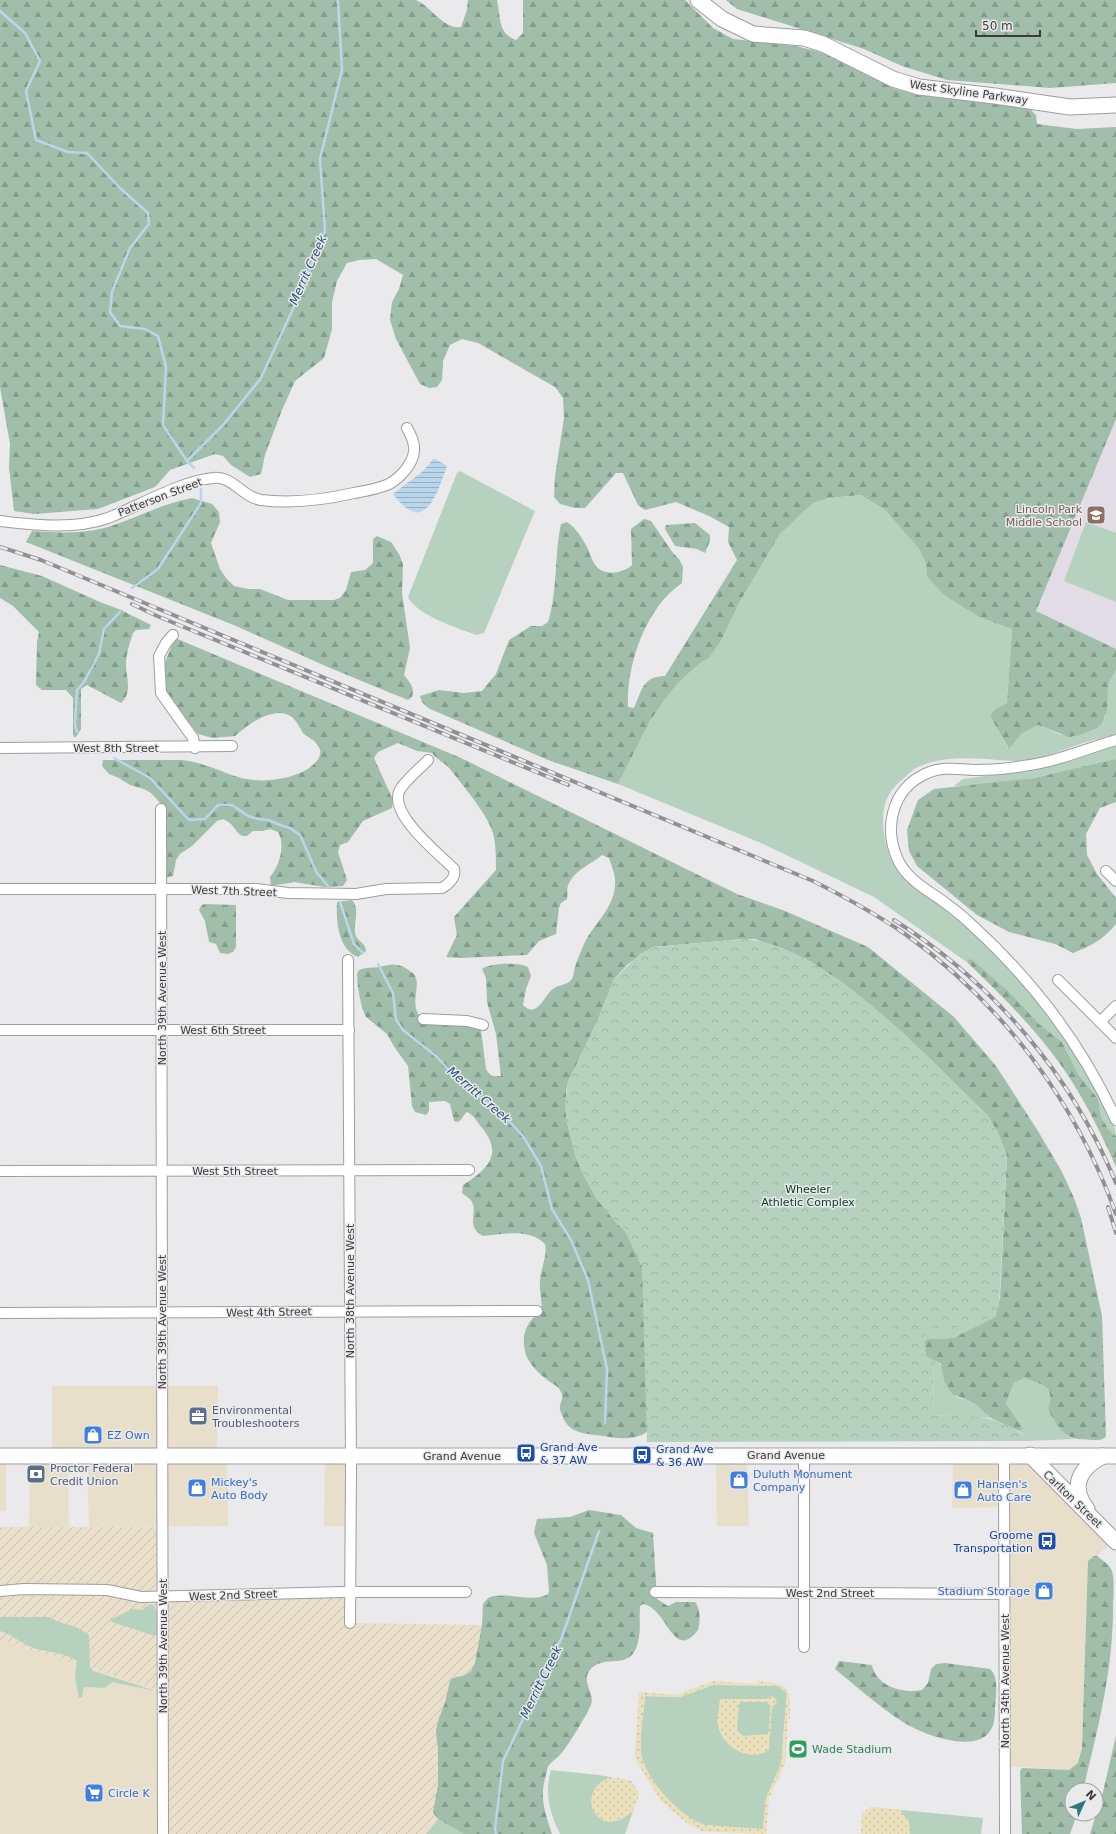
<svg xmlns="http://www.w3.org/2000/svg" width="1116" height="1834" font-family="'DejaVu Sans',sans-serif">
<style>
.commercial{fill:#e8dfca}
.industrial{fill:url(#industrial-furrows)}
.built{fill:#e1dce6}
.grass{fill:#b6d2bf}
.forest{fill:url(#forest-firs)}
.sand{fill:url(#sand-dots);fill-rule:evenodd}
.park{fill:url(#park-crowns)}
.water{fill:url(#water-rules)}
.lines{fill:none;stroke-linecap:round;stroke-linejoin:round}
.stream{stroke:#bad6ec;stroke-width:2.5}
.street-casing{stroke:#9e9da0;stroke-width:12}
.secondary-casing{stroke:#9e9da0;stroke-width:17}
.street{stroke:#fff;stroke-width:10}
.secondary{stroke:#fff;stroke-width:15}
.rail-casing{stroke:#919092;stroke-width:4}
.rail{stroke:#eae9ec;stroke-width:2.5;stroke-dasharray:8;stroke-linecap:butt}
.labels{text-anchor:middle;stroke-width:3;stroke-linejoin:round;paint-order:stroke}
.street-label{font-size:11px;fill:#3d3c3d;stroke:#eae9ec}
.education-label{font-size:11px;fill:#785e54;stroke:#eae9ec;text-anchor:end}
.park-label{font-size:11px;fill:#0a4024;stroke:#eae9ec}
.service-label{font-size:11px;fill:#4e5e75;stroke:#eae9ec;text-anchor:start}
.shop-label{font-size:11px;fill:#366cbe;stroke:#eae9ec;text-anchor:start}
.transit-label{font-size:11px;fill:#164399;stroke:#eae9ec;text-anchor:start}
.leisure-label{font-size:11px;fill:#27864d;stroke:#eae9ec;text-anchor:start}
.water-label{font-size:12px;font-style:italic;fill:#235071;stroke:#eae9ec}
</style>
<defs>
<pattern id="industrial-furrows" width="10" height="10" patternUnits="userSpaceOnUse"><rect width="10" height="10" fill="#eadfca"/><path d="M-1 1l2-2M0 10L10 0M9 11l2-2" fill="none" stroke="#cac0ae"/></pattern>
<pattern id="forest-firs" width="22" height="20" patternUnits="userSpaceOnUse"><rect width="22" height="20" fill="#a0bea9"/><path d="M5 1l3.5 6h-7zM16 11l3.5 6h-7z" fill="#849c8b"/></pattern>
<pattern id="sand-dots" width="8" height="8" patternUnits="userSpaceOnUse"><rect width="8" height="8" fill="#eae0bb"/><path d="M2 2h.1M6 6h.1" fill="none" stroke="#cac1a2" stroke-width="1.8" stroke-linecap="round"/></pattern>
<pattern id="park-crowns" width="20" height="18" patternUnits="userSpaceOnUse"><rect width="20" height="18" fill="#b6d2bf"/><path d="M2 6a3 3 0 1 1 6 0M12 15a3 3 0 1 1 6 0" fill="none" stroke="#9db5a5"/></pattern>
<pattern id="water-rules" width="6" height="5" patternUnits="userSpaceOnUse"><rect width="6" height="5" fill="#bad6ec"/><path d="M0 2.5h6" fill="none" stroke="#98afc0"/></pattern>
</defs>
<rect width="100%" height="100%" fill="#eae9ec"/>
<g class="commercial">
<path d="M52 1386H218L217 1455 227 1456 228 1526 89 1527 87 1456H68L69 1527H29L30 1456 52 1455Z"/>
<path d="M325 1455H351V1526H324Z"/>
<path d="M747 1455 749 1526H717L716 1456Z"/>
<path d="M953 1455H1030L1114 1540 1097 1556H1094L1088 1561 1082 1748 1078 1763 1069 1770 1005 1766 1004 1507 952 1508Z"/>
<rect x="0" y="1456" width="6" height="55"/>
<path d="M0 1640 162 1691 163 1834H0Z"/>
</g>
<path class="industrial" d="M0 1527H162L163 1595 351 1592 350 1623 482 1625 562 1637 464 1834 438 1819 426 1834H384L380 1832 379 1834H163L162 1691 0 1640Z"/>
<path class="built" d="M1116 419V649L1036 611Z"/>
<g class="grass">
<path d="M460 471 535 511 484 633 476 635C458 628 416 615 408 597L457 473Z"/>
<path d="M861 495 885 510 919 549 926 563 927 577 945 596 979 617 1012 629 1007 703 995 709 990 716 1008 748 1021 734 1038 725 1061 735 1105 718 1108 684 1116 670V734C1105 737 1094 740 1083 743 1062 750 1038 761 1015 761 982 760 949 753 918 767 913 769 909 774 905 777 900 782 892 788 889 795 877 814 885 854 898 872 906 883 919 890 929 897 946 910 963 924 979 938 1029 983 1070 1040 1101 1099 1106 1109 1116 1124 1116 1136L1109 1130 1101 1117 1098 1099 1078 1074 1062 1042 1039 1024 968 960V963L874 897 761 843 618 784 650 721 666 698 679 682 699 664 709 658 721 641 739 603 780 534 813 503 829 498Z"/>
<path d="M1086 522 1116 533V602L1064 581Z"/>
<path d="M1116 746V759C1063 772 1009 786 954 786L963 779 1035 769 1070 761Z"/>
<path d="M887 1316 995 1317 953 1338 928 1339 933 1359 942 1366 944 1381 957 1397 974 1403 991 1418 933 1415 934 1363 925 1362Z"/>
<path d="M1025 1378C1042 1385 1056 1386 1048 1408L1067 1436 1074 1439 1028 1441 1019 1431 1022 1430 1021 1425 1006 1403 1014 1383Z"/>
<path d="M151 1604C160 1609 157 1624 157 1633L155 1636 112 1622 110 1620 132 1609 143 1610 145 1607Z"/>
<path d="M0 1617H50C63 1627 76 1622 89 1636L90 1667 93 1671 156 1691 112 1682 105 1688 85 1687 83 1689 82 1697 79 1698 75 1677 77 1661C67 1653 49 1652 37 1649 22 1645 14 1635 0 1631Z"/>
<path d="M713 1685 778 1686 787 1693 781 1764 766 1798 763 1830 705 1825C681 1818 645 1780 641 1754 639 1742 644 1710 645 1696L680 1697Z"/>
<path d="M551 1770 599 1775 631 1781 639 1794 625 1834H560C550 1814 544 1793 551 1770Z"/>
<path d="M870 1807 983 1818 981 1834H861Z"/>
<path d="M438 1819 464 1834H426Z"/>
</g>
<g class="forest">
<path d="M0 0H416C432 7 442 29 461 27L467 10 468 0H497C501 16 497 33 516 40L523 33V0H685L713 28 733 39 795 46 817 51 838 59 893 88 918 95 1028 107 1036 115 1037 124 1077 129 1116 127V419L1036 611 1116 649V670L1108 684 1107 711 1102 723 1097 728 1080 735 1069 737 1038 725 1021 734 1009 749 990 716 995 709 1007 703 1012 629 979 617 945 596 927 577 926 563 919 549 885 510 861 495 829 498 813 503 780 534 739 603 721 641 709 658 699 664 679 682 666 698 650 721 618 784 548 760 428 708 422 702 420 696 439 690 464 693 482 691 496 674 509 640 531 626H542L548 622C558 591 554 556 561 524L567 522C576 528 583 539 588 549 590 554 592 561 596 566 605 577 623 573 632 565L631 529 644 519 651 521 673 553 679 559 683 567 682 583C646 607 626 665 628 707L634 708C642 690 643 676 665 676L737 560 728 542 729 527 709 516 676 502 645 510 638 505 623 473H616L585 508H575L560 504 554 497 555 476 564 418 563 398 555 387 478 343 462 339 450 345 443 361 442 380 437 387 429 388 420 384 396 339 390 320 392 302 399 289 403 275 376 259 359 260 347 263 337 281 332 302V329L324 358 295 381 282 410 265 455 261 474 250 477 231 465 223 456 215 454 170 470 155 487 98 509 34 514 14 511 9 468 10 444 0 387Z"/>
<path d="M726 0H1116V83L1050 88 947 80 902 66 864 49 737 9Z"/>
<path d="M192 498 212 504 219 512 220 522 211 543 220 569 226 578 234 586 248 589H260L288 600H334L340 598 346 590 351 572 365 570 373 563V539L377 536 391 542 399 554 403 564 402 593 410 648 404 675C410 683 415 687 412 697L408 700 330 668 236 626 26 542 32 531C59 533 86 534 111 526 139 517 164 503 192 498Z"/>
<path d="M695 523 710 535V541L705 553 697 549 675 546 665 529 666 525Z"/>
<path d="M0 565 42 576 100 602 121 610 151 625 149 629 136 630 133 633C130 643 126 654 126 664 126 678 133 693 121 703L87 685 81 689V729L76 737H74L73 734V698L66 690H42L36 685 37 642 39 632 13 606 0 598Z"/>
<path d="M175 638 461 758 737 894 785 911 868 947 954 1017 996 1066 1038 1131 1062 1172 1074 1198 1081 1218 1102 1316 1106 1437C1101 1441 1097 1440 1092 1440 1086 1439 1078 1440 1073 1438 1062 1435 1052 1418 1048 1408 1056 1386 1042 1385 1025 1378L1014 1383 1006 1403 1021 1425 1022 1430 1019 1431 991 1418 974 1403 952 1394 944 1381 941 1364 926 1356 925 1341 928 1339 953 1338 995 1317 1000 1298 1007 1156 997 1131 987 1115 903 1033 843 983 806 959 755 939H743L653 947 628 964 614 979 597 1022 568 1082 566 1091V1118L576 1157 583 1174 597 1199 614 1220 625 1231 642 1259 650 1429C638 1441 619 1439 604 1436 587 1434 568 1434 562 1415 561 1412 559 1409 560 1406 561 1400 564 1398 561 1392 558 1385 550 1383 545 1378 538 1373 529 1363 526 1355 522 1341 523 1329 533 1318 536 1315 539 1314 541 1309 543 1304 539 1289 540 1282 540 1270 548 1255 545 1244 530 1228 502 1234 483 1236 465 1226 478 1214 472 1202 470 1198 465 1196 462 1193L463 1185C487 1170 504 1154 482 1128 477 1122 475 1116 467 1112 463 1115 462 1120 458 1122L454 1121 450 1104 445 1101 429 1102V1111L426 1115 415 1112 412 1106 408 1066 395 1048 387 1034 366 1017 362 1008 358 988 357 974 359 970C366 967 373 968 380 967 391 964 397 963 407 969 409 971 412 972 414 974 423 987 406 1004 424 1021H450L481 1030 486 1069C490 1076 493 1077 501 1076L496 1034 487 1002 486 978 482 969C490 963 519 962 528 967L531 976 526 989 523 1005C537 1020 545 994 553 989 558 985 568 985 572 979 574 975 574 969 576 964 578 958 581 951 584 944 593 924 614 909 615 885 616 876 612 867 609 858L602 855C592 864 576 869 569 883 566 888 568 894 567 899L561 903 559 908 556 934 539 941 527 955 460 958 446 957 457 935 454 917 496 870C496 858 496 845 493 833 487 813 463 786 450 769 445 763 437 760 432 753L417 751 398 743 378 752 374 758 393 800 392 808 363 821 348 842 340 845 338 852 347 880 343 886 325 887 294 882 271 886 270 877C279 866 286 846 278 832L270 829 262 831H253L247 836H242C233 830 235 824 223 819L217 821 192 846 180 854 176 860 173 876 167 877 166 876 165 844 166 826 163 806 151 793 144 789 130 785 119 778 109 774 102 766 103 760H182C202 762 219 771 238 777 257 783 285 781 304 771 312 767 326 756 318 746 315 740 309 738 304 734 300 729 297 721 292 717 275 704 247 725 235 736L213 738 198 734 168 697 164 687 163 667Z"/>
<path d="M1116 759V802L1100 808 1086 834 1087 855 1097 874 1116 898V924C1104 939 1091 946 1073 953L1055 944 1009 932 977 915 917 866 909 851 907 830 918 800 934 789 1034 778Z"/>
<path d="M352 900C360 909 354 921 355 932 355 941 366 942 366 951L358 957C338 950 336 920 337 902Z"/>
<path d="M205 904 236 905V947L233 952 228 954 220 953 216 944 209 942 205 921 199 910 202 905Z"/>
<path d="M971 959 1008 991 1039 1024 1062 1042 1078 1074 1098 1099 1101 1117 1109 1130 1116 1136V1167C1103 1137 1088 1107 1071 1080 1043 1036 1005 999 968 963V960Z"/>
<path d="M589 1510 621 1515 636 1528 653 1533 657 1599 668 1606 676 1602H695C701 1609 700 1622 698 1630 673 1663 667 1607 643 1604L640 1606C639 1617 641 1631 638 1642 631 1673 605 1652 590 1670 580 1682 597 1694 590 1707 585 1718 566 1749 559 1756 556 1759 552 1761 550 1764 547 1766 547 1772 546 1775 539 1798 545 1812 552 1834H464L438 1819 433 1812 438 1785V1750L436 1730 439 1718 445 1703 450 1681 453 1678 466 1675 471 1671 475 1663 482 1625 483 1604 488 1598C504 1590 533 1604 548 1594L549 1591 547 1565 534 1533 537 1519 570 1517Z"/>
<path d="M1094 1556H1097C1102 1560 1110 1565 1112 1571 1115 1582 1113 1597 1113 1608 1113 1670 1098 1729 1083 1790H1072V1814H1077L1070 1834H1022L1020 1771 1022 1768 1069 1770 1078 1763 1082 1748 1088 1561Z"/>
<path d="M839 1661 872 1665C876 1686 902 1694 922 1690L928 1683 931 1669 936 1664 945 1663 990 1669C999 1676 996 1696 995 1707 995 1715 995 1724 990 1731 975 1755 918 1733 900 1720 877 1705 856 1686 835 1669Z"/>
<path d="M1116 1736V1834H1090L1103 1792Z"/>
</g>
<g class="sand">
<path d="M712 1681 757 1684V1681C789 1684 791 1687 790 1719H788L785 1764 769 1798 766 1834 701 1831 684 1821 660 1800 638 1764 635 1756 639 1692 677 1695ZM713 1685 778 1686 787 1693 781 1764 766 1798 763 1829 705 1825C681 1818 646 1780 641 1754 639 1743 644 1709 645 1696L680 1697Z"/>
<path d="M770 1696 774 1697 777 1702 772 1708 769 1750C751 1763 726 1749 719 1730 715 1721 719 1709 720 1699H767ZM741 1702H767L770 1706 769 1731 767 1734 743 1736 737 1730 739 1704Z"/>
<path d="M612 1777 631 1781 639 1794 634 1810C629 1814 624 1818 619 1820 591 1831 577 1787 612 1777Z"/>
<path d="M870 1807 900 1810 909 1822 910 1834H861L862 1814Z"/>
</g>
<path class="park" d="M743 939C822 941 932 1061 987 1115L997 1131 1007 1156 999 1306 995 1317 955 1327 950 1334 924 1335 923 1359 934 1360 933 1415C967 1417 1004 1412 1028 1441L647 1442 642 1267 625 1231 614 1220 597 1199 583 1174 576 1157 566 1118 565 1102 568 1082 597 1022 614 979 641 953 653 947Z"/>
<path class="water" d="M434 458 447 466C436 496 425 536 393 494L423 471Z"/>
<g class="lines">
<g class="stream">
<path d="M0 11 25 33 40 61 26 91 36 140 68 152 87 153 120 188 148 213 149 224 130 248 112 292 110 312 120 326 145 329 158 336 166 367 163 425 187 461 194 468"/>
<path d="M187 461 224 424 261 378 292 311 325 231 320 159 342 70 338 0"/>
<path d="M132 588 158 569 201 503V489"/>
<path d="M77 732 75 725 77 690 84 682 99 654 104 629 120 612"/>
<path d="M114 758 150 778 189 820 205 819 218 805H232L248 816 258 819 268 820 283 826 290 828 300 835 317 873 328 886"/>
<path d="M340 902 354 944 363 953"/>
<path d="M378 964 393 993 396 1020 403 1030 437 1057 457 1079 502 1114 523 1136 541 1166 552 1209 571 1240 588 1280 607 1369 605 1423"/>
<path d="M496 1834 495 1829 503 1761 562 1637 599 1531"/>
</g>
<defs>
<g id="street">
<path d="M0 521C36 525 73 530 108 518 139 506 181 481 213 478 232 475 242 497 261 500 292 504 323 500 354 493 366 491 378 489 389 484 400 478 413 464 414 451 415 443 411 435 407 428"/>
<path d="M173 635 166 643 159 656 161 693 193 738 195 748"/>
<path d="M1116 740C1085 749 1056 762 1023 766 1007 769 991 770 975 770 957 769 942 766 925 774 891 790 883 830 899 862 908 880 929 891 944 902 955 910 965 918 974 927 1033 981 1083 1047 1116 1120"/>
<path d="M0 748 232 746"/>
<path d="M161 809 163 1834"/>
<path d="M1106 871 1116 881"/>
<path d="M0 889H256L288 893 356 894 386 889 442 888C449 884 456 877 454 869 439 854 390 815 399 792 402 783 421 768 428 760"/>
<path d="M348 960 351 1468 350 1623"/>
<path d="M1058 980 1116 1038"/>
<path d="M423 1019 467 1021 483 1025"/>
<path d="M1100 1022 1116 1006"/>
<path d="M0 1030H349"/>
<path d="M0 1171 469 1170"/>
<path d="M0 1313 537 1311"/>
<path d="M1004 1456 1005 1834"/>
<path d="M0 1591 24 1589 107 1590 141 1597 344 1592H466"/>
<path d="M655 1592 1005 1594"/>
<path d="M804 1647V1455"/>
</g>
<g id="secondary">
<path d="M698 0 722 19 753 34 804 38 823 44 893 79 919 87 995 96 1070 107 1116 105"/>
<path d="M1030 1455 1116 1542"/>
<path d="M0 1456H1116"/>
<path d="M1087 1509C1069 1486 1080 1468 1103 1456"/>
</g>
</defs>
<use href="#street" class="street-casing"/>
<use href="#secondary" class="secondary-casing"/>
<use href="#street" class="street"/>
<use href="#secondary" class="secondary"/>
<defs>
<g id="rail">
<path d="M0 547 41 560 813 881C845 897 876 914 905 934 1002 1003 1076 1102 1116 1214"/>
<path d="M132 604 157 616 568 785"/>
<path d="M894 920C993 982 1071 1074 1116 1183"/>
<path d="M1108 1207 1116 1233"/>
</g>
</defs>
<use href="#rail" class="rail-casing"/>
<use href="#rail" class="rail"/>
</g>
<defs>
<symbol id="school-square" viewBox="-11 -11 22 22"><rect x="-9" y="-9" width="18" height="18" rx="4" fill="#8d6e63" stroke="#eae9ec"/><path d="M0-5L7-2L0 1L-7-2ZM-4 1L0 2.5L4 1V4Q0 6-4 4Z" fill="#fff"/></symbol>
<symbol id="office-square" viewBox="-11 -11 22 22"><rect x="-9" y="-9" width="18" height="18" rx="4" fill="#5c6f8a" stroke="#eae9ec"/><path d="M-6-3h4V-5.5h4V-3h4V5H-6ZM-1-4.5V-3h2v-1.5ZM-6 0V1H6V0Z" fill="#fff"/></symbol>
<symbol id="shop-square" viewBox="-11 -11 22 22"><rect x="-9" y="-9" width="18" height="18" rx="4" fill="#3f7fe0" stroke="#eae9ec"/><path d="M-5-2.5h2.3a2.7 3.5 0 0 1 5.4 0H5L5.5 6h-11ZM-1.5-2.5h3a1.5 2.3 0 0 0-3 0Z" fill="#fff"/></symbol>
<symbol id="bus-square" viewBox="-11 -11 22 22"><rect x="-9" y="-9" width="18" height="18" rx="4" fill="#1a4fb4" stroke="#eae9ec"/><path d="M-5-6H5V4H4V6H2V4H-2V6H-4V4H-5ZM-3.5-4V0h7V-4ZM-3.5 1.2v1.5H-2V1.2ZM2 1.2v1.5H3.5V1.2Z" fill="#fff"/></symbol>
<symbol id="bank-square" viewBox="-11 -11 22 22"><rect x="-9" y="-9" width="18" height="18" rx="4" fill="#5c6f8a" stroke="#eae9ec"/><path d="M-6-4H6V4H-6ZM0-2.3a2.3 2.3 0 1 0 0 4.6a2.3 2.3 0 1 0 0-4.6Z" fill="#fff"/></symbol>
<symbol id="stadium-square" viewBox="-11 -11 22 22"><rect x="-9" y="-9" width="18" height="18" rx="4" fill="#2e9e5b" stroke="#eae9ec"/><path d="M0-5a6.5 5 0 1 0 0 10a6.5 5 0 1 0 0-10ZM-3.5-1.8h7v3.6h-7Z" fill="#fff"/></symbol>
<symbol id="supermarket-square" viewBox="-11 -11 22 22"><rect x="-9" y="-9" width="18" height="18" rx="4" fill="#3f7fe0" stroke="#eae9ec"/><path d="M-6-5.5h2.5l.6 2H6L4.5 2H-2.5L-4.4-4H-6ZM-1.5 3.2a1.3 1.3 0 1 0 .1 0ZM3 3.2a1.3 1.3 0 1 0 .1 0Z" fill="#fff"/></symbol>
</defs>
<g fill-rule="evenodd">
<use href="#school-square" x="1085" y="504" width="22" height="22"/>
<use href="#office-square" x="187" y="1405" width="22" height="22"/>
<use href="#shop-square" x="82" y="1424" width="22" height="22"/>
<use href="#bus-square" x="515" y="1442" width="22" height="22"/>
<use href="#bus-square" x="631" y="1444" width="22" height="22"/>
<use href="#bank-square" x="25" y="1463" width="22" height="22"/>
<use href="#shop-square" x="728" y="1469" width="22" height="22"/>
<use href="#shop-square" x="186" y="1477" width="22" height="22"/>
<use href="#shop-square" x="952" y="1479" width="22" height="22"/>
<use href="#bus-square" x="1036" y="1530" width="22" height="22"/>
<use href="#shop-square" x="1033" y="1580" width="22" height="22"/>
<use href="#stadium-square" x="787" y="1738" width="22" height="22"/>
<use href="#supermarket-square" x="83" y="1782" width="22" height="22"/>
</g>
<g class="labels">
<g class="street-label">
<text transform="translate(969 92) rotate(8)" y="4">West Skyline Parkway</text>
<text transform="translate(160 497) rotate(-21)" y="4">Patterson Street</text>
<text x="116" y="752">West 8th Street</text>
<text transform="translate(234 891) rotate(2)" y="4">West 7th Street</text>
<text transform="translate(162 998) rotate(-90)" y="4">North 39th Avenue West</text>
<text x="223" y="1034">West 6th Street</text>
<text x="235" y="1175">West 5th Street</text>
<text transform="translate(350 1291) rotate(-90)" y="4">North 38th Avenue West</text>
<text transform="translate(269 1312) rotate(-1)" y="4">West 4th Street</text>
<text transform="translate(162 1322) rotate(-90)" y="4">North 39th Avenue West</text>
<text x="786" y="1459">Grand Avenue</text>
<text x="462" y="1460">Grand Avenue</text>
<text transform="translate(1073 1499) rotate(44)" y="4">Carlton Street</text>
<text x="830" y="1597">West 2nd Street</text>
<text transform="translate(233 1595) rotate(-2)" y="4">West 2nd Street</text>
<text transform="translate(163 1646) rotate(-90)" y="4">North 39th Avenue West</text>
<text transform="translate(1005 1681) rotate(-90)" y="4">North 34th Avenue West</text>
</g>
<g class="education-label">
<text x="1082" y="513">Lincoln Park<tspan x="1082" dy="13">Middle School</tspan></text>
</g>
<g class="park-label">
<text x="808" y="1193">Wheeler<tspan x="808" dy="13">Athletic Complex</tspan></text>
</g>
<g class="service-label">
<text x="212" y="1414">Environmental<tspan x="212" dy="13">Troubleshooters</tspan></text>
<text x="50" y="1472">Proctor Federal<tspan x="50" dy="13">Credit Union</tspan></text>
</g>
<g class="shop-label">
<text x="107" y="1439">EZ Own</text>
<text x="753" y="1478">Duluth Monument<tspan x="753" dy="13">Company</tspan></text>
<text x="211" y="1486">Mickey's<tspan x="211" dy="13">Auto Body</tspan></text>
<text x="977" y="1488">Hansen's<tspan x="977" dy="13">Auto Care</tspan></text>
<text x="1030" y="1595" text-anchor="end">Stadium Storage</text>
<text x="108" y="1797">Circle K</text>
</g>
<g class="transit-label">
<text x="540" y="1451">Grand Ave<tspan x="540" dy="13">&amp; 37 AW</tspan></text>
<text x="656" y="1453">Grand Ave<tspan x="656" dy="13">&amp; 36 AW</tspan></text>
<text x="1033" y="1539" text-anchor="end">Groome<tspan x="1033" dy="13">Transportation</tspan></text>
</g>
<g class="leisure-label">
<text x="812" y="1753">Wade Stadium</text>
</g>
<g class="water-label">
<text transform="translate(308 270) rotate(-66)" y="4">Merrit Creek</text>
<text transform="translate(479 1095) rotate(41)" y="4">Merritt Creek</text>
<text transform="translate(541 1682) rotate(-64)" y="4">Merritt Creek</text>
</g>
</g>
<g transform="translate(1084 1802) rotate(46)"><circle r="19" fill="#eae9ec" stroke="#a5a4a6"/>
<path d="M0-3L7 15L0 10L-7 15Z" fill="#307880"/>
<text y="-6" font-size="11" font-weight="bold" text-anchor="middle" fill="#3d3c3d">N</text>
</g>
<path d="M976 30v6h64v-6" fill="none" stroke="#3d3c3d" stroke-width="2"/>
<text x="982" y="30" font-size="12" fill="#3d3c3d" stroke="#eae9ec" stroke-width="3" paint-order="stroke">50 m</text>
</svg>
